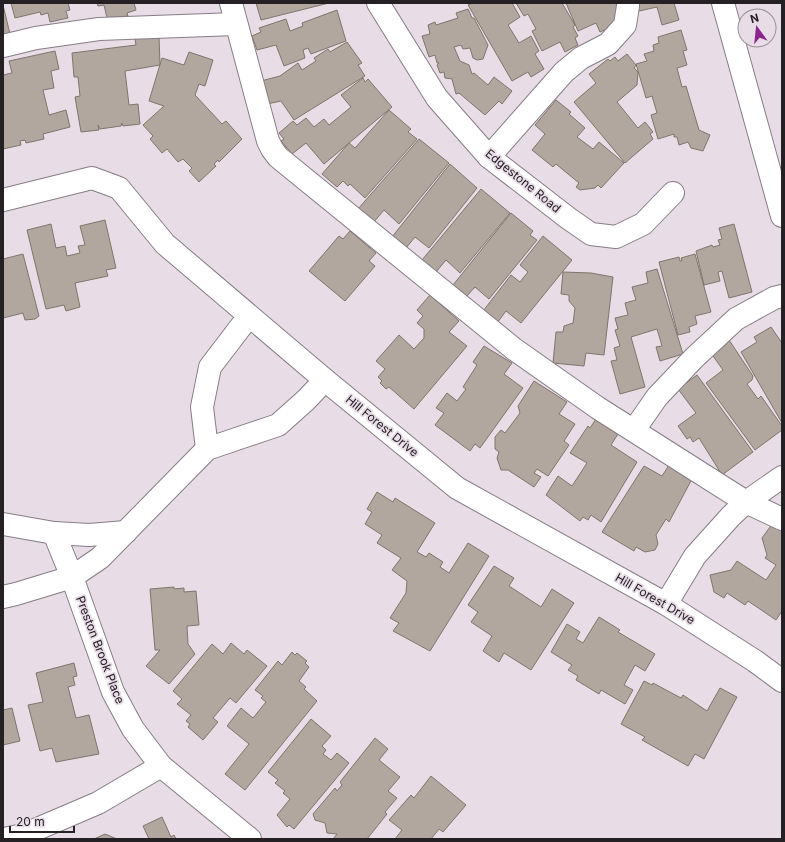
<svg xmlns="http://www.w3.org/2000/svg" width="785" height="842" font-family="Inter,sans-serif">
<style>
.building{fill:#b2a79e;stroke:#7f756c}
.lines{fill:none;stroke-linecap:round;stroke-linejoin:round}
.minor-casing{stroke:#867d86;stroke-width:24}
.minor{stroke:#fff;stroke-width:22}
.labels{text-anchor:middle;stroke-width:3.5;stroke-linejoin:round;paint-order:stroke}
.street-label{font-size:12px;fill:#242024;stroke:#e8dde7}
</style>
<rect width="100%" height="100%" fill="#e8dde7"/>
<g class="building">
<path d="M11 3H68L70 10 66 11 68 18 50 22 48 13 41 15 40 12 15 18Z"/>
<path d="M97 3H134L136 10 127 13 128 16 107 18 104 5 98 6Z"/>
<path d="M256 3H329L261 20Z"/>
<path d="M472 3H512L520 17 508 25 519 43 531 36 539 51 535 54 544 69 531 77 528 72 512 81 468 5Z"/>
<path d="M516 3H562L575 25 573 27 578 36 575 38 578 45 565 52 560 42 542 51 532 31 536 29 528 14 524 16Z"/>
<path d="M566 3H616L620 17 616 25 600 32 596 23 578 31Z"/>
<path d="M636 3H674L679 20 662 25 657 7 639 11Z"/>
<path d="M3 5 10 34 3 36Z"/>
<path d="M468 9 472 18H474L488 45 483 59 477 60 473 58 470 48 463 49 461 45 454 47 460 61 469 65 472 74 474 73 488 85 494 77 512 91 502 104 499 101 485 115 459 93 456 94 452 79 445 78 444 72 440 73 437 65 439 63H437L435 55 429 57 422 36 430 34 428 25 435 22 436 25 458 18 456 13Z"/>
<path d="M337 10 346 41 311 54 308 48 303 50 305 58 284 66 276 45 257 50 252 36 261 32 259 28 286 19 290 31 303 26 302 23Z"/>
<path d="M681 30 687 50 683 51 687 65 677 68 682 87 686 86 699 130 710 135 703 151 691 148 688 142 679 145 677 137H674V134L658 139 651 115 657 113 652 96 646 98 636 64 647 61 644 54 654 51 653 45 659 43 658 37Z"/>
<path d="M159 36 160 65 125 71 129 105 138 104 140 124 123 126 122 123 121 126 100 129 98 125 99 130 81 132 75 97 80 96 78 77H74L72 53 136 45 135 39Z"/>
<path d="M347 42 362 63 358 65 365 76 294 120 281 101 267 104 261 81 280 76 298 63 302 70 316 61 314 58 328 49 330 52Z"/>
<path d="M55 51 59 69 51 71 54 88 43 90 49 115 66 110 70 127 43 134 44 139 26 143 25 140 20 141 21 145 3 149V75L12 73 9 61Z"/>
<path d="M189 52 213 60 205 86 199 84 195 95 222 124 226 121 242 139 219 162 218 160 214 164 216 166 199 182 189 171 192 168 183 159 178 162 167 149 162 153 150 139 153 136 143 125 164 106 149 101 162 58 184 65Z"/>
<path d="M627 54 636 65 634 68 638 72 637 85 617 102 638 128 645 122 653 132 650 134 653 139 625 163 574 102 596 83 589 74 608 59 610 61 615 57 618 61Z"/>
<path d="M363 78 365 82 368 79 392 107 324 164 306 143 292 154 281 141 284 139 279 133 293 121 297 125 306 118 314 127 324 119 329 125 351 107 341 95Z"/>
<path d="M556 100 571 112 569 114 585 128 577 137 593 149 599 142 624 163 601 188 598 185 595 188 580 190 576 187 579 183 556 164 553 167 532 150 545 134 535 125Z"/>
<path d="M389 110 411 129 408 132 417 139 365 198 350 184 348 186 343 181 337 187 322 174 349 143 355 148Z"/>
<path d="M419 139 449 163 399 224 384 210 373 223 358 209Z"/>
<path d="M450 164 477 188 429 248 415 237 406 248 392 237Z"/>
<path d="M481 189 510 213 460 273 446 260 436 272 422 260Z"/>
<path d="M511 213 533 231 530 235 537 240 489 299 475 287 467 296 453 285Z"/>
<path d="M105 220 116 268 106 270 108 276 75 283 80 307 66 311 64 305 46 309 27 230 51 224 56 248 65 246 67 256 80 253 78 246 85 245 80 226Z"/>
<path d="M734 224 752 292 729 298 722 271 718 272 720 281 704 285 696 251 712 245 713 247 720 245 718 240 722 239 719 228Z"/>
<path d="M350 231 376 253 369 261 375 266 345 301 309 271 339 236 343 239Z"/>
<path d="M543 236 572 260 521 323 506 311 497 323 483 311 511 275 520 282 528 272 520 265Z"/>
<path d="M23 254 39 316 35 319 25 320 23 313 3 318V259Z"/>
<path d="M695 254 711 312 695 316 697 324 689 327 690 332 678 335 659 262 679 257 680 261H682L681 258Z"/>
<path d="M657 269 683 354 660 361 656 347 662 346 657 329 631 337 645 387 620 394 611 361 617 360 614 348 620 346 615 330 618 329 615 318 628 315 625 303 636 300 632 287 648 283 646 272Z"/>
<path d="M563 272 591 273 613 277 604 355 586 353 584 366 553 363 556 332H563L564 326 573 323 575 308 569 301V295L561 294Z"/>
<path d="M430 295 459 321 449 332 467 346 414 409 389 387 386 389 380 383 382 381 378 377 385 369 376 361 399 335 414 349 424 338V329L417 323 423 316 417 310Z"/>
<path d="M771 327 782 343V423L741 352 757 342 754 337Z"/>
<path d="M729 340 753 376 752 380 747 384 758 399 761 396 782 426V430L755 450 706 383 723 370 711 353Z"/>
<path d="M484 346 512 363 504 374 523 388 480 448 475 444 470 451 435 425 444 413 436 408 447 393 457 401 466 389 463 387 477 365 473 362Z"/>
<path d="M697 375 753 452 722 475 699 438 693 442 690 437 687 439 678 426 696 413 678 389Z"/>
<path d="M534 381 567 402 559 414 575 424 564 441 569 445 548 476 537 469 534 473 541 477 534 487 508 470H501L497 458 499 452 495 449V437L501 430 505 433 520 413 518 406Z"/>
<path d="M596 419 618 434 611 445 637 462 601 522 591 515 588 520 583 517 580 521 546 495 558 476 572 486 587 463 570 453 588 426 590 428Z"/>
<path d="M669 465 692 479 669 522 666 519 656 535 658 544 655 550 645 552 636 547 634 551 602 532 644 466 662 476Z"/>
<path d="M377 492 393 502 395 498 435 523 417 552 426 557 429 553 443 562 440 567 449 573 468 543 489 556 430 651 393 631 399 623 390 618 406 593 407 581 392 570 401 558 377 543 382 535 365 524 372 512 367 509Z"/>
<path d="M773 523 782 529V611L776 620 748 601 745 605 727 593 724 598 714 592 710 575 731 570 737 561 766 580 776 565 765 558 767 555 762 538Z"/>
<path d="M494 566 514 578 509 586 541 607 552 589 574 603 531 670 504 653 499 662 483 651 492 636 471 622 478 612 468 605Z"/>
<path d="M174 587V589L184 588V592L196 591 199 625 187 626 188 644 195 654 169 684 146 666 160 650H155L150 589Z"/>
<path d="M599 617 620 630 618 632 655 654 645 671 635 665 624 685 633 690 625 704 601 690 599 694 576 680 578 676 568 670 572 665 551 652 567 624 580 632 576 639 583 643Z"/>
<path d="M231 643 244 654 247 650 267 666 236 703 230 698 213 718 218 722 203 740 188 727 190 724 186 721 191 715 177 704 182 699 173 691 212 644 223 654Z"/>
<path d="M292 652 295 655 297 653 307 661 305 663 309 667 299 681 306 687 304 689 317 701 245 790 225 774 249 744 227 726 241 708 253 718 266 702 261 698 263 696 255 690 278 661 282 665Z"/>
<path d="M74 663 77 676 73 677 75 685 68 687 76 718 89 715 99 754 56 762 52 748 40 751 28 705 43 702 36 673Z"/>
<path d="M644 681 652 685 653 683 681 698 683 695 707 711 720 688 737 697 704 759 695 754 688 766 642 740 645 737 621 724Z"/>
<path d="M12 708 20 741 3 745V710Z"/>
<path d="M311 719 331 736 322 746 326 750 323 754 331 760 337 753 349 763 294 829 289 825 287 827 277 815 290 799 283 793 285 791 275 783 278 780 268 772Z"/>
<path d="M375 738 388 749 379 760 400 777 388 791 397 798 385 812 387 814 367 839H333L337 834 327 833 325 823 315 820 313 814 335 788 337 791 342 785 340 782Z"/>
<path d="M431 776 466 805 443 832 439 829 431 839H395L402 830 389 820 411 795 414 798Z"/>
<path d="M162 817 171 837 174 835 176 839H149L143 826Z"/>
<path d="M105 834 117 839H94Z"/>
</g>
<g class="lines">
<defs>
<g id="minor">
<path d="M231 3 268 141 272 149 278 157 514 349 598 408 746 502 782 519"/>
<path d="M378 3 437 98 489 157 568 218 591 234 616 237 643 224 673 193"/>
<path d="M723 3 782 216"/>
<path d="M3 46 36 38 99 29 236 24"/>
<path d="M489 157 564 72 581 58 608 44 625 25 628 6V3"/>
<path d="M3 200 92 178 119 188 165 244 325 380 457 488 666 604 755 661 782 681"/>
<path d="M634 430 657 397 694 358 736 319 774 298 782 296"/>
<path d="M207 449 202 407 210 367 249 316"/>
<path d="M3 524 54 533 89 535 126 532"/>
<path d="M54 533 72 577 113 692 133 729 161 766 250 839"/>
<path d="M3 597 16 594 72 577 100 558 207 449 278 425 306 400 325 380"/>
<path d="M666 604 695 556 731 516 746 502 782 477"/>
<path d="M4 839 23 835 98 803 161 766"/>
</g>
</defs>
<use href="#minor" class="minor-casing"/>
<use href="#minor" class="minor"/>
</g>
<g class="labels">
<g class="street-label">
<text transform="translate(523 181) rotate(39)" y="4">Edgestone Road</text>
<text transform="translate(382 426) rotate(39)" y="4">Hill Forest Drive</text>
<text transform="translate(655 599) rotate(30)" y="4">Hill Forest Drive</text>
<text transform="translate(100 650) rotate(69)" y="4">Preston Brook Place</text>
</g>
</g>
<rect width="785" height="842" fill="none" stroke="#242024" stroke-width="8"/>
<g transform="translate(757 28) rotate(345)"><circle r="19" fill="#e8dde7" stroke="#9a9199"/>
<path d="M0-3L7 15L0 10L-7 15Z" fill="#8b258c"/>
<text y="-6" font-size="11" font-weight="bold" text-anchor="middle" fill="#242024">N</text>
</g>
<path d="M10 826v6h64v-6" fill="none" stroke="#242024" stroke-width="2"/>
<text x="16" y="826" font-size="12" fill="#242024" stroke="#e8dde7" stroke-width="3" paint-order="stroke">20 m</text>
</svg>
